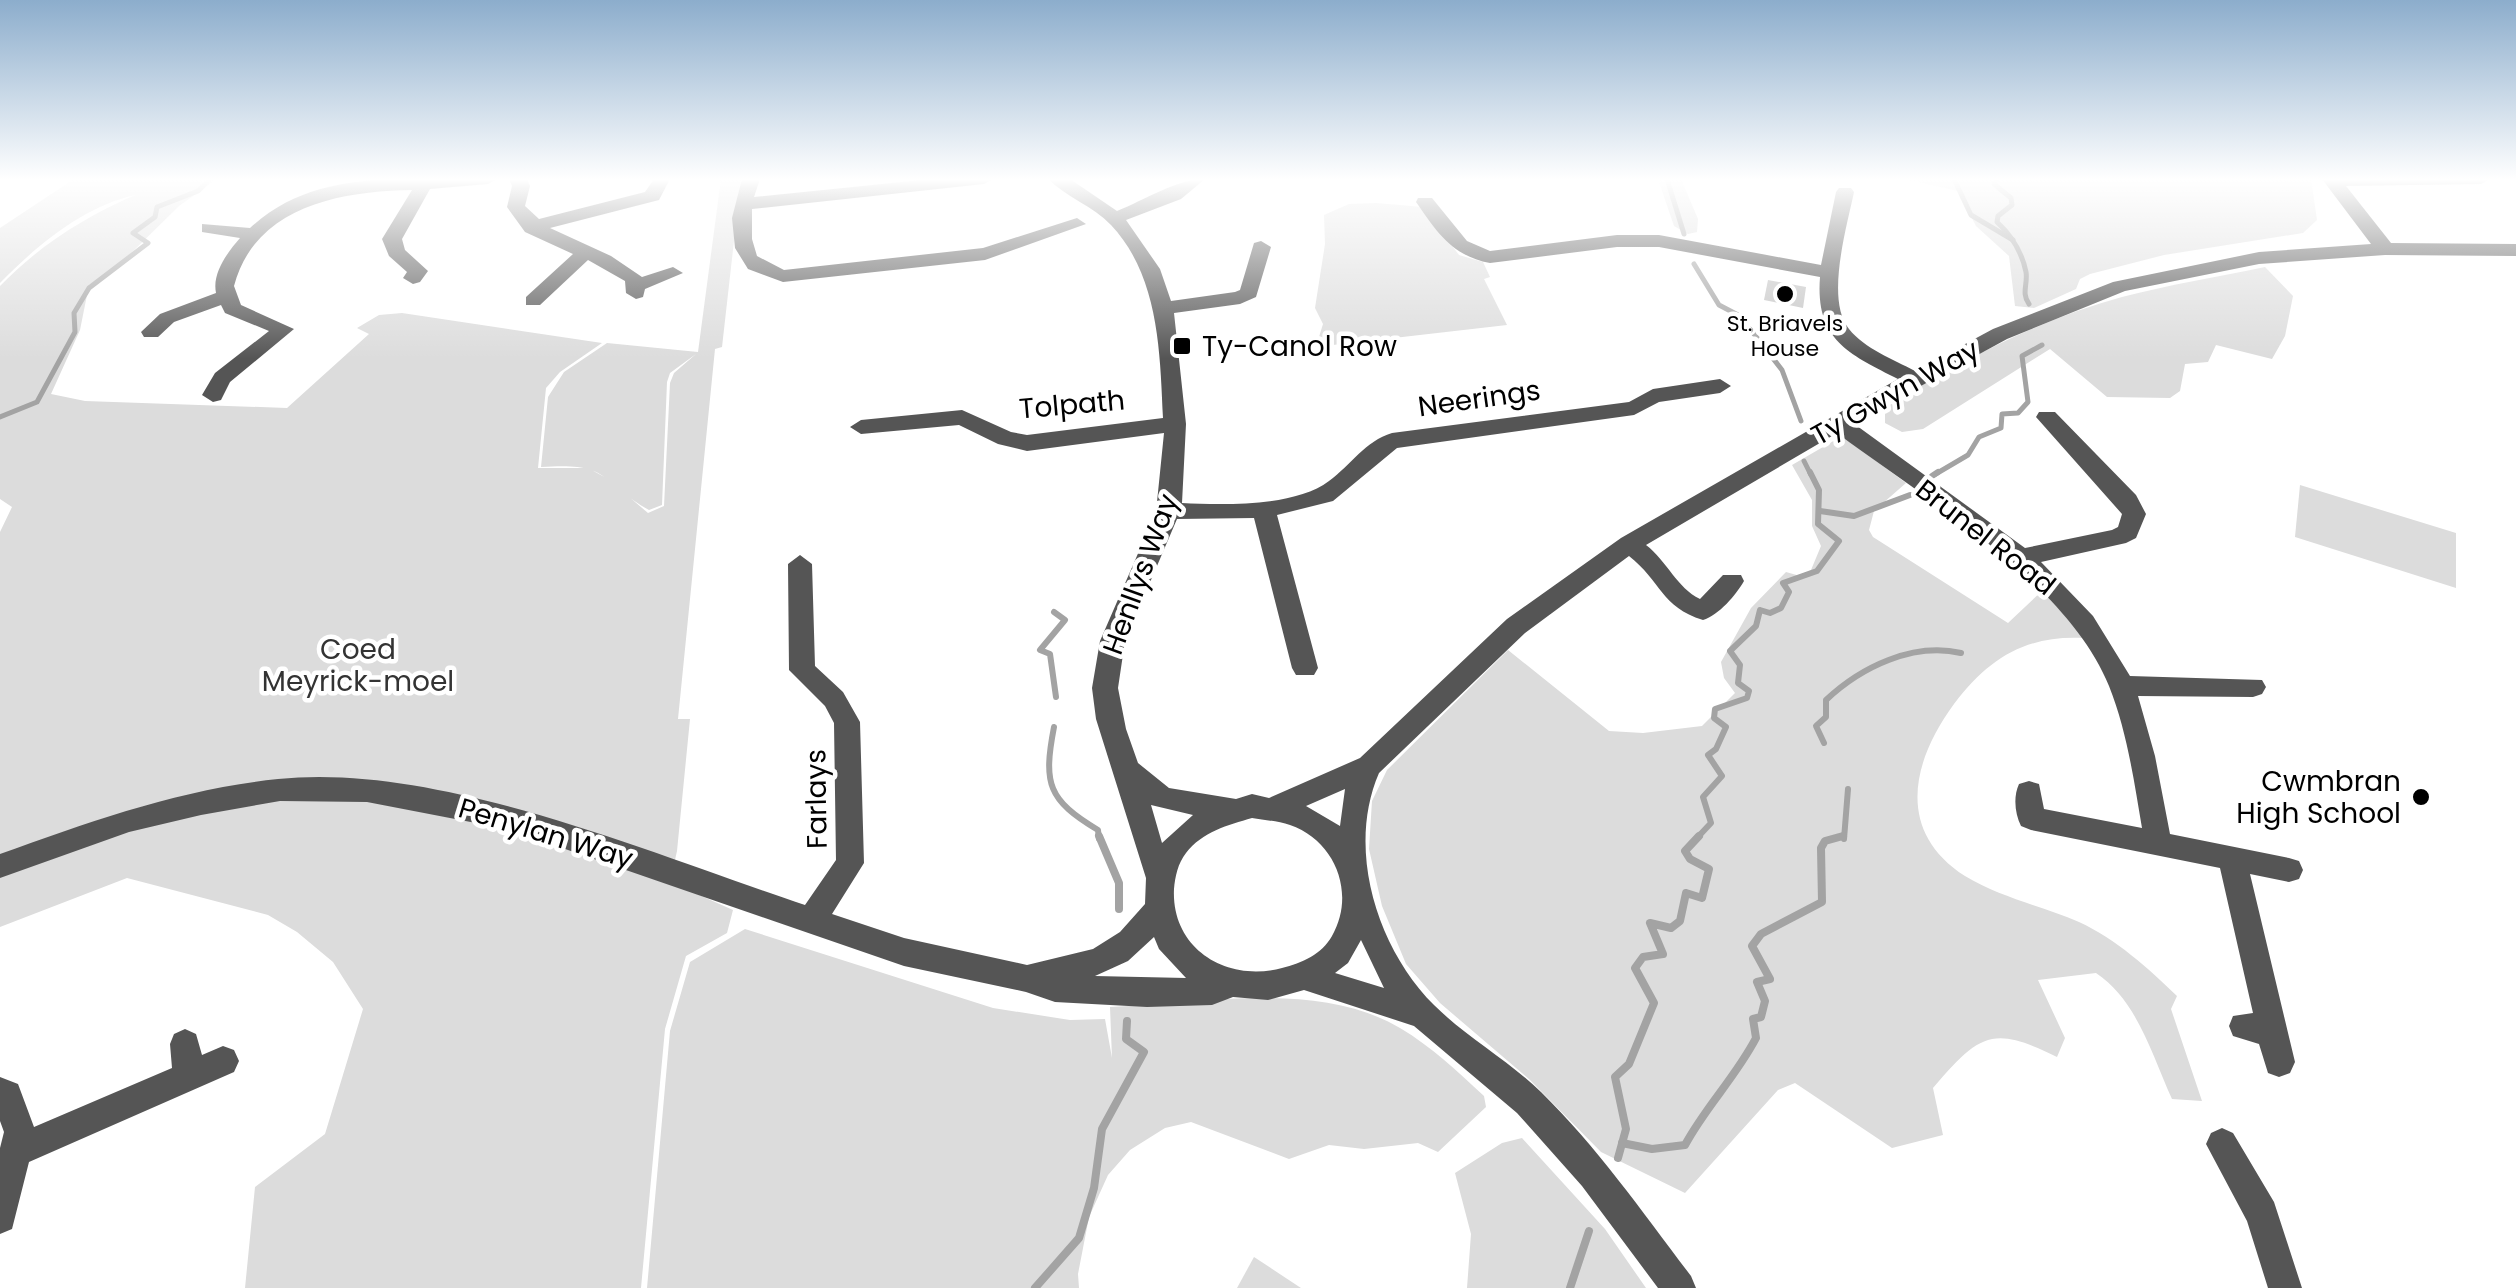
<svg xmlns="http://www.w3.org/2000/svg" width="2516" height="1288" font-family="Poppins,sans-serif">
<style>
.green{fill:#dcdcdc}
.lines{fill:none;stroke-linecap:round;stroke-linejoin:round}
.stream-far2{stroke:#a3a3a3;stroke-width:5}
.stream-far1{stroke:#a3a3a3;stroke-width:6}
.stream{stroke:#a3a3a3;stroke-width:8}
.building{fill:#c4c4c4}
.minor{fill:#555;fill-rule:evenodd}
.poi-dot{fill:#000;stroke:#fff;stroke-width:4}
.labels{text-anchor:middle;stroke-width:9;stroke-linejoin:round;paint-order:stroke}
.far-poi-label{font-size:22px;fill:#000;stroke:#fff}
.poi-label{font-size:28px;fill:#000;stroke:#fff;text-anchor:start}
.street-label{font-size:28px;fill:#000;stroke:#fff}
.park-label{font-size:28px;fill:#333;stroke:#fff}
</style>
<rect width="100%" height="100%" fill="#fff"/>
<g class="green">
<path d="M74 179H217L179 206 118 266 89 285 80 330 51 394 85 401 287 408 369 334 357 328 379 315 402 313 602 343 560 372 546 388 538 468H588L608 479 648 513 664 506 670 383 674 373 696 354 670 373 667 382 662 505 649 510C597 480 612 462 541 467L548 397 564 372 607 343 698 352 721 179H741L722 347 715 349 678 719H690L677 851 670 882 733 910 727 933 686 956 665 1029 641 1288H245L255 1187 325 1134 363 1009 333 962 297 932 268 915 127 878 0 927V532L12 507 0 499V286C40 245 83 218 135 195 84 206 36 246 0 283V228Z"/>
<path d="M1658 179H1681L1698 219 1697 232 1688 234 1674 226Z"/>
<path d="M1905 179H2311L2317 220 2303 233 2164 255 2090 274 2080 279 2076 289 2034 308 2015 306 2009 256 1976 226 1958 191Z"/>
<path d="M1376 203 1423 207 1459 255 1483 262 1490 277 1484 279 1507 325 1289 350V346L1319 337 1323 324 1315 308 1325 244 1324 215 1349 204Z"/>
<path d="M2265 267 2293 296 2285 336 2272 359 2216 345 2208 362 2185 364 2180 391 2170 398 2107 397 2050 349 1923 429 1902 432 1885 423V408C1958 362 2038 320 2122 297 2168 285 2217 277 2265 267Z"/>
<path d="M1842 436 1906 483 1874 511 1869 530 1873 537 2008 623 2043 590 2084 638C2026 635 1989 658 1954 704 1912 761 1895 831 1965 876 1999 897 2042 906 2079 922 2116 939 2148 968 2177 996L2171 1009 2202 1101 2172 1099C2152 1055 2137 1000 2096 973L2038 980 2065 1038 2057 1057C1991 1024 1979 1035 1933 1088L1943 1135 1892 1148 1795 1083 1778 1090 1685 1193 1601 1152 1530 1080 1440 1003 1406 964 1382 906 1369 849 1372 801 1387 770 1508 650 1609 731 1643 733 1702 726 1735 693 1724 678 1721 662 1751 608 1786 572 1800 576 1811 570 1821 546 1812 526V500L1792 465Z"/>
<path d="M2300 485 2456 533V588L2295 537Z"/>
<path d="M745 929 993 1008 1070 1020 1105 1019 1112 1058 1110 1007C1201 1003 1319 980 1400 1028 1432 1047 1457 1071 1484 1096L1486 1107 1438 1152 1418 1143 1364 1149 1329 1145 1289 1159 1191 1122 1165 1128 1130 1150 1108 1175 1089 1217 1078 1274 1079 1288H647L670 1031 690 962Z"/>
<path d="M1522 1138 1605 1229 1646 1288H1467L1471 1234 1455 1173 1502 1143Z"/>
<path d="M1254 1257 1301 1288H1237Z"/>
</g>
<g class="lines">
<g class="stream-far2">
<path d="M1667 179 1684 234"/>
<path d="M1954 179 1971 215 2013 240"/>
<path d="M1997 179 1994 184 2011 198 2012 205 1998 216 1997 222C2011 235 2022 252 2026 272 2028 284 2021 293 2029 304"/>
<path d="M1694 264 1719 305 1740 316 1782 370 1801 421"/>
<path d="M0 417 37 402 75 332 74 313 89 288 148 243 133 233 155 217 157 207 198 191 210 179"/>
<path d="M1804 461 1811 475"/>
<path d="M1934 475 1968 455 1979 437 2001 428 2002 414 2018 413 2028 402 2022 356 2042 345"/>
</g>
<g class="stream-far1">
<path d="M1932 476 1938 472"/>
<path d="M1820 511 1854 516 1910 495"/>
<path d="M1054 612 1065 620 1040 650 1050 654 1056 697"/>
<path d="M1054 727C1043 784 1048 800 1098 830L1099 839"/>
<path d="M1824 743 1816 726 1826 717V700C1861 667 1913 642 1961 653"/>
<path d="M1696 839 1711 823 1703 797 1722 776 1708 755 1716 749 1726 727 1714 718 1715 709 1747 698 1749 691 1738 683 1740 665 1730 651 1756 626 1760 610 1770 613 1781 608 1789 592 1783 583 1817 571 1839 541 1818 524 1819 490 1810 472"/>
<path d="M1844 839 1848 789"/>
</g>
<g class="stream">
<path d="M1099 836 1119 883V909"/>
<path d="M1622 1143 1652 1149 1685 1145C1706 1106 1735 1078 1756 1038L1753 1019 1761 1017 1765 1001 1757 982 1770 979 1752 946 1761 934 1822 902 1821 848 1825 841 1843 836"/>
<path d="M1618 1158 1626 1129 1615 1077 1629 1064 1654 1003 1635 968 1643 957 1663 954 1650 923 1671 928 1680 921 1686 893 1702 898 1709 869 1690 859 1685 851 1699 836"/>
<path d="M1035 1288 1079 1238 1094 1188 1102 1129 1144 1052 1126 1039 1127 1021"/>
<path d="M1570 1288 1589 1231"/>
</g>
</g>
<path class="building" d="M1768 280 1806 287 1803 308 1764 300Z"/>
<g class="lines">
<g class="minor">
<path d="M395 179H497L488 184 430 189 402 239 405 250 428 271 420 282 413 284 403 278 407 272 389 256 382 239 412 190C341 191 255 206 234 286L241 305 294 329 230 382 221 400 213 402 202 395 215 373 269 331 225 313 221 305 174 322 158 337H144L141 332 160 314 216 293C212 273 227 253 240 238L202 232V224L250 228C291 190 340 181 395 179Z"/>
<path d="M509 179H527L530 186 525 206 539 219 645 192 654 179H670L659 200 550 228 611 256 642 277 673 267 683 273 645 289 643 297 636 299 626 293 625 281 588 260 540 305H526V297L573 254 525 232 507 207 512 186Z"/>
<path d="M742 179H760L754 197 931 179H993L984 184 752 209V239L757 256 784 270 983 248 1077 218 1086 224 985 260 783 282 748 269 735 248 732 218Z"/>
<path d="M1048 179H1070L1117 211C1145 200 1176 179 1205 179L1181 199 1126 220 1160 269 1171 301 1235 292 1240 290 1254 243 1261 241 1271 247 1256 297 1240 304 1174 313 1186 424 1182 503C1223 505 1295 507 1329 481 1351 465 1365 441 1392 433L1629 402 1653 389 1720 379 1731 386 1720 393 1659 402 1634 415 1397 448 1333 501 1277 515 1318 668 1314 675H1296L1292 668 1254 518 1177 519 1125 641 1118 688 1126 729 1138 763 1169 788 1236 799 1252 794 1269 798 1360 758 1507 619 1621 538 1898 379C1849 354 1815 340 1820 277L1659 247H1617L1490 263C1452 256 1437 232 1416 202L1418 198H1432L1467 241 1490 251 1617 235H1659L1821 265 1836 192 1839 188H1851L1854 192C1847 226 1825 300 1849 329 1865 349 1893 359 1915 371L1993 329 2113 282 2259 252 2371 244 2322 179H2490L2481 184 2346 186 2391 243 2516 244V256L2385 255 2259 264 2125 291 2007 339 1853 423 2025 548 2112 530 2118 527 2122 514 2036 417 2039 412H2055L2136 495 2146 514 2136 538 2126 543 2041 562 2093 616 2130 676 2262 680 2266 687 2262 694 2253 697 2138 696 2155 756 2170 834 2289 858 2299 861 2303 870 2299 879 2289 882 2250 874 2295 1062 2290 1073 2279 1077 2268 1073 2259 1044 2233 1036 2229 1026 2233 1016 2253 1013 2220 868 2031 830 2021 826C2015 814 2013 797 2019 784L2029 781 2039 784 2044 809 2142 828C2134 781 2127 731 2109 686 2067 582 1925 499 1837 433L1646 545C1667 561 1677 588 1700 599L1723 575H1741L1744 581C1736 595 1719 615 1703 620 1661 607 1661 581 1629 556L1525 633 1379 773C1346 849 1377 948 1434 1005 1466 1037 1508 1060 1541 1092 1598 1148 1643 1213 1691 1276L1696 1288H1658L1582 1186 1517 1113 1414 1026 1304 990 1268 1000 1233 997 1212 1005 1147 1007 1055 1002 1026 992 904 966 507 829 367 802 280 801 201 815 129 832 0 878V854C91 821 181 789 278 779 440 762 651 854 805 905L836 860 834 723 825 706 789 670 788 564 800 555 812 564 815 666 843 692 860 722 864 863 832 914 904 938 1027 965 1093 949 1120 932 1145 904 1146 878 1096 719 1092 688 1100 641 1156 512 1164 433 1027 451 998 444 959 425 861 434 850 427 861 420 962 410 1011 432 1027 435 1163 418C1160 352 1159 276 1111 225 1093 206 1066 197 1048 179ZM1345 789 1340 826 1306 806ZM1151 805 1193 815 1162 843ZM1252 818C1264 820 1278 821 1290 825 1336 841 1356 894 1332 936 1322 954 1302 963 1282 968 1227 983 1171 949 1174 889 1175 877 1178 863 1186 853 1202 832 1228 825 1252 818ZM1154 937 1159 949 1186 978 1095 976 1128 961ZM1361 940 1384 988 1335 973 1348 963Z"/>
<path d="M185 1029 196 1034 202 1055 223 1046 234 1050 239 1061 234 1072 29 1162 12 1229 0 1234V1148L4 1132 0 1121V1077L18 1084 34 1127 172 1068 170 1044 174 1034Z"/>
<path d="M2222 1128 2233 1133 2274 1202 2302 1288H2268L2247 1221 2206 1144 2211 1133Z"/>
</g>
</g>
<linearGradient id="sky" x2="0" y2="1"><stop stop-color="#8cadcc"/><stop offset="0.5" stop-color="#fff"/><stop offset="1" stop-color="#fff" stop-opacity="0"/></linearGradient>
<rect width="2516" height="359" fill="url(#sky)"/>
<g class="poi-dot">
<circle cx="1785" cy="294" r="10"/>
<rect x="1172" y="336" width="20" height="20" rx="5"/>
<circle cx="2421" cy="797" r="10"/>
</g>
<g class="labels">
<g class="far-poi-label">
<text x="1785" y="331">St. Briavels<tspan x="1785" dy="25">House</tspan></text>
</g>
<g class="poi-label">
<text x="1202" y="356">Ty-Canol Row</text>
<text x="2401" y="791" text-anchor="end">Cwmbran<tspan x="2401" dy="32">High School</tspan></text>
</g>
<g class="street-label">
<text transform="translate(1895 392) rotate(-29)" y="10">Ty Gwyn Way</text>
<text transform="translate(1479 398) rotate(-8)" y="10">Neerings</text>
<text transform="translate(1072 404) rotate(-5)" y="10">Tolpath</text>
<text transform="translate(1986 537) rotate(38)" y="10">Brunel Road</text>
<text transform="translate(1140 574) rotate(-70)" y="10">Henllys Way</text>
<text transform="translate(816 799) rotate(-91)" y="10">Farlays</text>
<text transform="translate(546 833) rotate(17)" y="10">Penylan Way</text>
</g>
<g class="park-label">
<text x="358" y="659">Coed<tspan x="358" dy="32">Meyrick-moel</tspan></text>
</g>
</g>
</svg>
